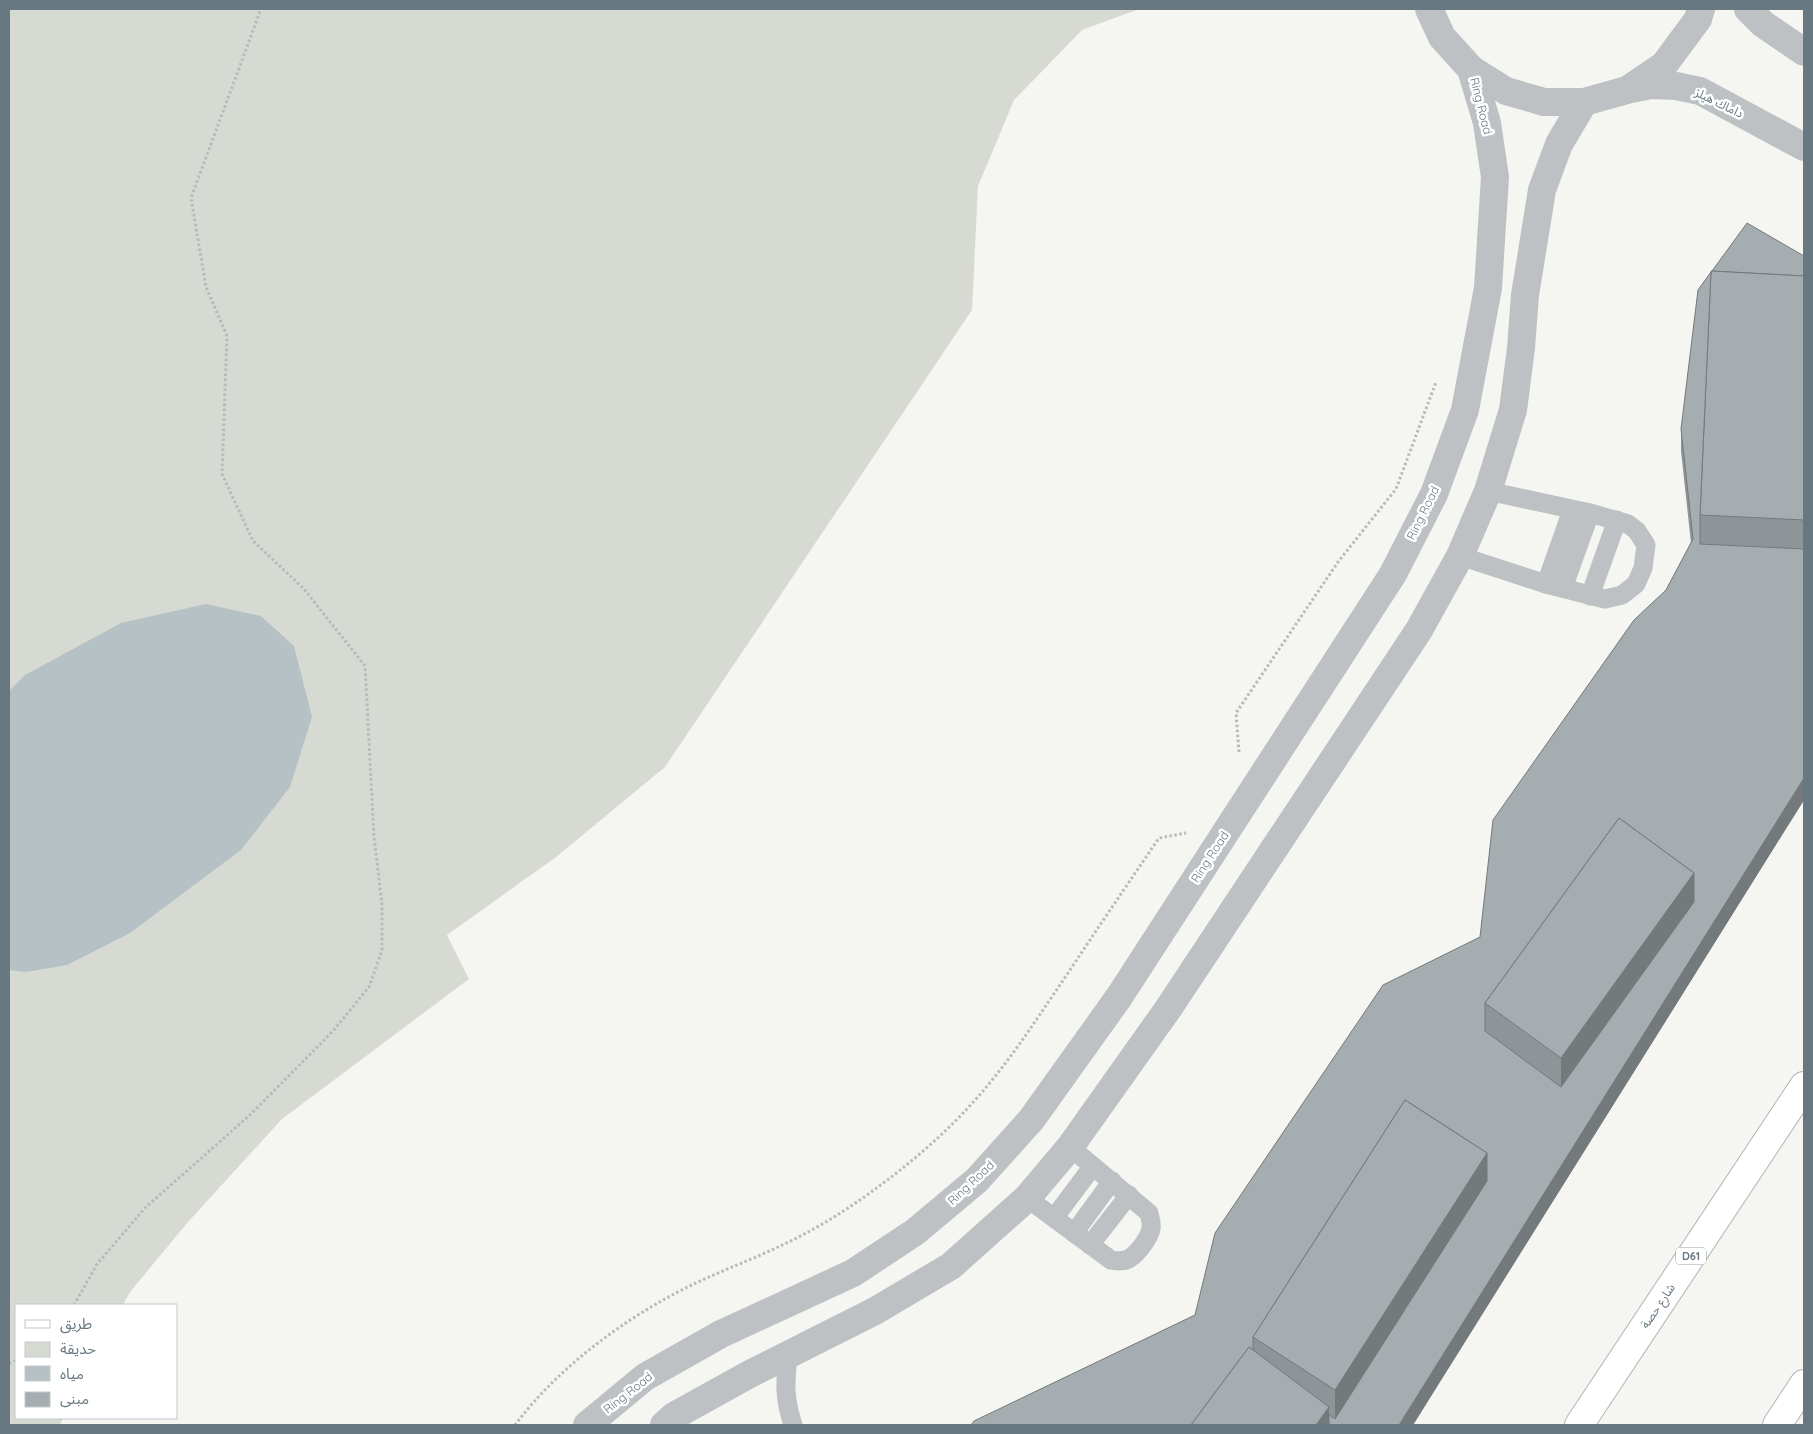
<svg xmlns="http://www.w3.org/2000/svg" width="1813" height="1434" font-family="Quicksand,'Noto Sans Arabic',sans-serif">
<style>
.green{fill:#d6dad2}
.water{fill:#b5c1c4}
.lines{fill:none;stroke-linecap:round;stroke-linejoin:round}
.primary-casing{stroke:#aeb4b6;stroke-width:30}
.path{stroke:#b7babc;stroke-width:3;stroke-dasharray:2.5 2.5;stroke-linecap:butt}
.service{stroke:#bdc1c4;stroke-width:19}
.tertiary{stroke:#bdc1c4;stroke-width:28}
.primary{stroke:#fff;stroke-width:28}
.wall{fill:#8e9598}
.shaded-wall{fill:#74797c}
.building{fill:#a5adb1;stroke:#74797c;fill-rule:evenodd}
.labels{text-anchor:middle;stroke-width:5;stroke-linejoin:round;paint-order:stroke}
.shield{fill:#fff;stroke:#95a0a6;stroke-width:1}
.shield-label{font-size:11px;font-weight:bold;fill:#677880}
.street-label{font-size:12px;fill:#677880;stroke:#fff}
</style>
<rect width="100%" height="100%" fill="#f5f5f2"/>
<path class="green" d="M9 9H1139L1082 30 1014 100 978 186 972 310 665 767 556 857 447 935 469 979 282 1119 188 1222 130 1292 123 1305H16V1418H63L60 1425H9Z"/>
<path class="water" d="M206 604 261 616 294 646 312 717 290 787 241 850 130 933 67 965 26 972 9 970V691L25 675 121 623Z"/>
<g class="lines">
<defs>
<g id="primary">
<path d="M1579 1425 1804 1086"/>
<path d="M1777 1425 1804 1384"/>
</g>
</defs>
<use href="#primary" class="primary-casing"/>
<g class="path">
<path d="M1239 752 1236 713 1338 562 1396 489 1436 382"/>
<path d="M74 1305 97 1264 145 1208 251 1114 333 1031 369 987 382 950V904L374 837 365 666 304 589 253 541 222 474 227 336 206 287 191 198 261 9"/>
<path d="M9 1364 16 1360"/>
<path d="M515 1425C559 1366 630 1314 696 1283 723 1270 751 1260 778 1247 809 1233 839 1215 867 1195 909 1165 949 1131 983 1091 1013 1056 1038 1017 1064 979 1095 932 1127 885 1159 838L1186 833"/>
</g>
<g class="service">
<path d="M1460 556 1546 584 1605 599 1622 595 1636 584 1643 568 1646 545 1637 531 1628 524 1590 513 1488 491"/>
<path d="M1546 584 1572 510"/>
<path d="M1563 588 1590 513"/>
<path d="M1590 596 1617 520"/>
<path d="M1027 1198 1111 1260C1118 1261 1124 1262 1130 1258 1138 1253 1149 1238 1151 1229 1152 1223 1150 1218 1149 1213L1070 1147"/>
<path d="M1054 1218 1093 1166"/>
<path d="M1074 1233 1112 1181"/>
<path d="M1090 1245 1129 1195"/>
<path d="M788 1356C785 1384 784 1397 793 1425"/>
</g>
<g class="tertiary">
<path d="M1429 9 1442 37 1471 69 1506 91 1544 102H1584L1627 90 1664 65 1698 19 1701 9"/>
<path d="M1748 9 1763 24 1804 52"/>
<path d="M1631 89 1651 85 1676 86 1700 91 1804 147"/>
<path d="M587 1425 645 1377 721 1334 853 1273 915 1232 977 1180 1031 1120 1119 997 1393 574 1434 494 1465 410 1488 288 1495 177 1487 123 1471 69"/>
<path d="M664 1425 674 1416 748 1375 875 1311 951 1266 1027 1198 1070 1147 1168 1009 1419 630 1460 556 1488 491 1513 410 1521 348 1525 295 1542 190 1559 144 1584 102"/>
</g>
<use href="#primary" class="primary"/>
</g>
<path class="wall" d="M1804 256V800L1413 1425H971L1195 1315 1480 937 1691 543 1681 451V429Z"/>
<g class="shaded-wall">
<path d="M1804 778V800L1413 1425H1399Z"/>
<path d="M1694 873V923L1561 1108V1058Z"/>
<path d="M1487 1153V1203L1335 1425V1390Z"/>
<path d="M1329 1407V1425H1316Z"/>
</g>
<g class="building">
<path d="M1747 223 1804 256V276L1712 271Z"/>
<path d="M1711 271 1804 276V520L1700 515Z"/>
<path d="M1711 272 1700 515V544L1804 549V778L1399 1425H1329V1415L1335 1419 1487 1181V1153L1405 1100 1253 1337V1350L1249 1347 1191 1425H971L974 1421 1195 1315 1215 1233 1383 985 1480 937 1493 820 1634 620 1666 590 1693 539 1681 429 1698 290ZM1619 818 1694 873V902L1561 1087 1485 1031V1003Z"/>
<path d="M1619 818 1694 873 1561 1058 1485 1003Z"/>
<path d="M1405 1100 1487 1153 1335 1390 1253 1337Z"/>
<path d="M1249 1347 1329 1407 1316 1425H1191Z"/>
</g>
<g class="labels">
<rect class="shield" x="1676" y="1247.5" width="30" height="17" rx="4"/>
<g class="shield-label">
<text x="1691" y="1260">D61</text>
</g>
<g class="street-label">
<text transform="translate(1719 103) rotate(26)" y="4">داماك هيلز</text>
<text transform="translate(1481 106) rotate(76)" y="4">Ring Road</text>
<text transform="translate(1423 513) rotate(-64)" y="4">Ring Road</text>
<text transform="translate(1210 857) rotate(-57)" y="4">Ring Road</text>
<text transform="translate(971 1183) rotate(-43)" y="4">Ring Road</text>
<text transform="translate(1658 1306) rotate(-56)" y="4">شارع حصة</text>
<text transform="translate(628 1393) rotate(-38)" y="4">Ring Road</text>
</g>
</g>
<rect width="1813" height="1434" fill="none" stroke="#677880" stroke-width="20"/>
<rect x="15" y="1304" width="162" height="115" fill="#ffffff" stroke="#c2c9cc"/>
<rect x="25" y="1320" width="25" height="8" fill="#ffffff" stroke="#c2c9cc"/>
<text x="60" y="1329" font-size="15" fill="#677880">طريق</text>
<rect x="25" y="1342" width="25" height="15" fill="#d6dad2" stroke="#c2c9cc"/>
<text x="60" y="1354" font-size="15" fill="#677880">حديقة</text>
<rect x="25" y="1366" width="25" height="15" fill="#b5c1c4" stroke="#c2c9cc"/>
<text x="60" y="1379" font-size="15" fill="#677880">مياه</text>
<rect x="25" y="1392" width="25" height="15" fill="#a5adb1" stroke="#c2c9cc"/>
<text x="60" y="1404" font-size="15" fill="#677880">مبنى</text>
</svg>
